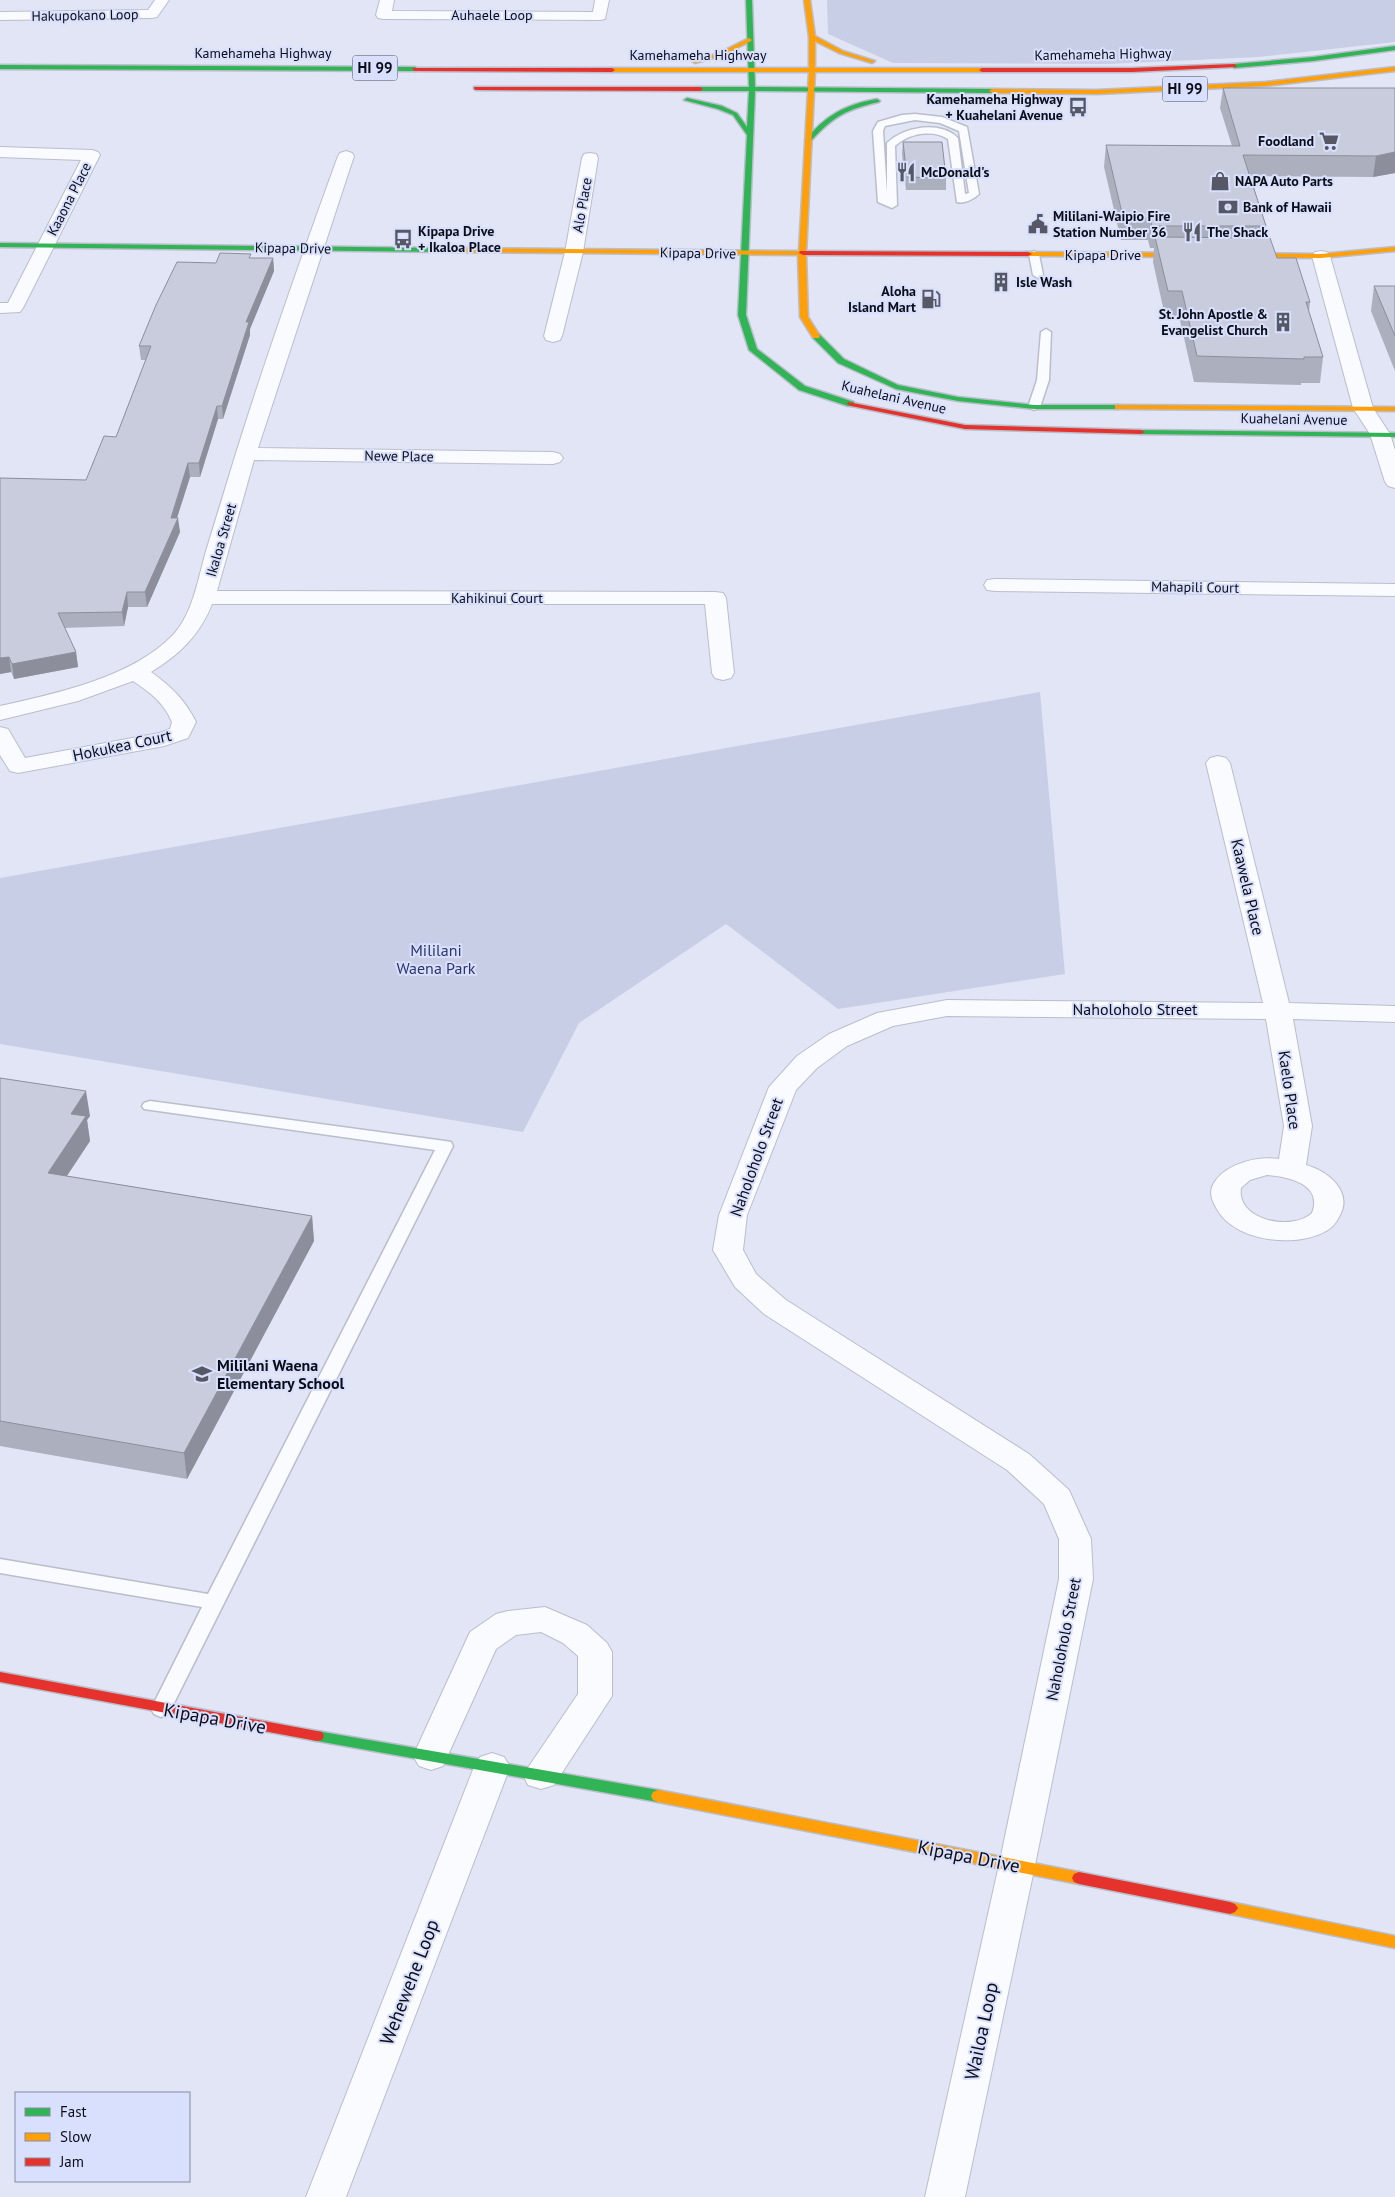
<svg xmlns="http://www.w3.org/2000/svg" width="1395" height="2197" font-family="'PT Sans',sans-serif">
<style>
.green{fill:#c8cee6}
.lines{fill:none;stroke-linecap:round;stroke-linejoin:round}
.lane-casing{stroke:#babecb;stroke-width:3}
.street-casing{stroke:#babecb;stroke-width:2}
.fast-casing{stroke:#babecb;stroke-width:3}
.slow-casing{stroke:#babecb;stroke-width:3}
.jam-casing{stroke:#babecb;stroke-width:3}
.lane{fill:#fafbfe;fill-rule:evenodd}
.street{fill:#fafbfe;fill-rule:evenodd}
.fast{fill:#30b455;fill-rule:evenodd}
.slow{fill:#ff9f0a;fill-rule:evenodd}
.jam{fill:#e5322d;fill-rule:evenodd}
.wall{fill:#acafbe}
.shaded-wall{fill:#8c8f9b}
.building{fill:#c8ccdd;stroke:#8c8f9b}
.labels{text-anchor:middle;stroke-width:4;stroke-linejoin:round;paint-order:stroke}
.far-street-label{font-size:14px;fill:#0b0d17;stroke:#d9e0fe}
.far-poi-label{font-size:14px;font-weight:bold;fill:#0b0d17;stroke:#d9e0fe;text-anchor:start}
.shield{fill:#d9e0fe;stroke:#494c5c;stroke-width:1}
.shield-label{font-size:15px;font-weight:bold;fill:#0b0d17}
.street-label{font-size:16px;fill:#0b0d17;stroke:#d9e0fe}
.park-label{font-size:16px;fill:#2c346d;stroke:#d9e0fe}
.poi-label{font-size:16px;font-weight:bold;fill:#0b0d17;stroke:#d9e0fe;text-anchor:start}
.near-street-label{font-size:19px;fill:#0b0d17;stroke:#d9e0fe}
</style>
<rect width="100%" height="100%" fill="#e1e5f6"/>
<g class="green">
<path d="M827 0H1395V42L1258 57 1107 64 893 63 828 34Z"/>
<path d="M1040 692 1065 974 838 1009 726 924 579 1023 523 1132 0 1044V878Z"/>
</g>
<g class="lines">
<defs>
<g id="lane">
<path d="M915 114 942 117 967 127 979 194C974 199 964 204 957 202L948 139C932 129 909 133 895 146L897 205 892 208 878 202 873 131 878 122 902 115ZM915 120 940 123 959 131 969 193 965 194 958 138C939 120 904 127 887 143V193L883 131 885 126Z"/>
<path d="M1034 251 1039 254 1043 275 1038 278 1033 275 1029 254Z"/>
<path d="M1046 329 1051 332 1049 380 1040 407 1034 410 1028 407 1037 380 1041 332Z"/>
<path d="M150 1101 445 1141 451 1142 453 1146 171 1709 168 1714 161 1717 154 1714 151 1709 202 1607 0 1573V1559L208 1594 435 1150 144 1109 142 1106 144 1103Z"/>
</g>
<g id="street">
<path d="M155 0H169L157 17 152 18 0 20V12L148 10Z"/>
<path d="M380 0H394L392 11 593 12 595 0H609L605 19 600 20 383 19 378 18 376 15Z"/>
<path d="M0 147 92 150 98 152 100 155 23 308 20 312 0 313V303H8L81 160 0 157Z"/>
<path d="M346 151 352 153 354 156 258 448 553 452 560 454 563 458 560 462 553 464 254 460 217 591 715 592 723 593 726 598 734 673 731 678 723 680 715 678 712 673 705 604H212C200 635 179 655 151 672 171 686 185 700 196 722L188 738 164 746 18 773 10 771 0 755V727L8 729 25 758 159 733 170 729 172 722C164 703 150 692 133 681L78 701 0 720V706C55 694 133 677 173 635 193 613 198 579 206 551 216 519 226 486 236 453 267 354 302 255 338 156L340 153Z"/>
<path d="M590 153 596 154 598 158 583 252 562 336 560 340 553 342 546 340 544 336 565 252 582 158 584 154Z"/>
<path d="M1321 251 1327 252 1330 256 1373 408 1390 434 1395 450V488L1388 486 1385 482 1370 434 1353 408 1312 256 1315 252Z"/>
<path d="M995 579 1395 584V596L995 591 987 590 984 585 987 580Z"/>
<path d="M1218 756 1226 758 1230 763 1289 1003 1395 1006V1022L1293 1019 1312 1126 1306 1165C1328 1171 1354 1192 1339 1217 1336 1223 1332 1228 1326 1231 1297 1248 1237 1242 1218 1211 1212 1201 1207 1191 1216 1180 1229 1163 1258 1156 1279 1159L1284 1126 1266 1019 947 1016 893 1026 847 1046 817 1068 796 1090 747 1215 743 1250 756 1274 786 1300 1029 1454 1069 1490 1091 1539 1093 1579 1035 1865 965 2197H925L999 1865 1059 1579V1539L1044 1504 1007 1470 764 1314 735 1287 713 1250 719 1215 769 1087 797 1056 829 1034 877 1013 947 1000 1263 1003 1206 763 1210 758ZM1267 1175C1289 1177 1323 1184 1312 1213 1292 1232 1236 1220 1241 1188L1250 1180Z"/>
<path d="M545 1607 587 1625 607 1643 612 1652V1696L554 1785 541 1789 528 1785 523 1775 578 1694V1656L563 1643 541 1632 516 1635 496 1649 443 1766 431 1770 419 1766 413 1756 470 1632 496 1614 508 1611Z"/>
<path d="M492 1753 504 1757 510 1767 346 2197H306L474 1767 480 1757Z"/>
</g>
<g id="fast">
<path d="M746 0H752L755 87 992 89 995 91 992 93 755 91 746 315 757 349 805 386 854 402V406H848L799 390 749 350 738 315 747 135 733 115 718 109 684 100 687 98 722 106 737 113 747 127 749 91H700L697 89 700 87H749Z"/>
<path d="M1395 46V50L1313 61 1234 68 1231 66 1234 64 1313 57Z"/>
<path d="M0 65 415 67 418 69 415 71 0 69Z"/>
<path d="M877 99 880 101 879 102C847 109 832 117 810 142L805 141C824 116 846 104 877 99Z"/>
<path d="M0 243 442 248 446 250 442 252 0 247Z"/>
<path d="M813 334H819L844 359 898 385 958 397 1034 405H1118L1122 407 1118 409H1034L958 401 896 389 838 363 813 338Z"/>
<path d="M1138 430 1395 433V437L1141 434 1137 432Z"/>
<path d="M317 1731 658 1790 663 1792 665 1796 663 1800 658 1802 317 1741 312 1740 310 1736 312 1732Z"/>
</g>
<g id="slow">
<path d="M804 0H810L815 36 843 51 875 61 872 63 839 53 815 41V68H982L985 70 982 72H815L806 254 808 317 820 336 819 338H813L800 317 798 255 442 252 438 250 442 248 799 251 809 72H612L609 70 612 68H809V37Z"/>
<path d="M749 38 752 40 751 41 721 56 695 63 692 61 717 54Z"/>
<path d="M1395 67V71L1265 86 1097 94 992 93 989 91 992 89 1097 90 1265 82Z"/>
<path d="M1395 247V251L1321 258 1239 257 1235 255 1239 253 1321 254Z"/>
<path d="M1025 252 1191 253 1195 255 1191 257 1028 256H1025Z"/>
<path d="M1115 405 1395 407V411L1118 409H1115Z"/>
<path d="M658 1790 1079 1872 1084 1874 1086 1878 1084 1882 1079 1884 658 1802 653 1800 651 1796 653 1792Z"/>
<path d="M1230 1902 1395 1936V1948L1230 1914 1225 1912 1222 1908 1225 1904Z"/>
</g>
<g id="jam">
<path d="M1234 64 1237 66 1236 67 1132 72H982L979 70 982 68H1132Z"/>
<path d="M413 68H612L615 70 612 72 415 71 412 69Z"/>
<path d="M474 87H700L703 89 700 91 476 90 474 89Z"/>
<path d="M800 251 1028 252 1032 254 1028 256 803 255 799 253Z"/>
<path d="M848 402 965 425 1141 430 1145 432 1141 434 965 429 851 406 847 404Z"/>
<path d="M0 1672 317 1731 322 1732 324 1736 322 1740 317 1741 0 1682Z"/>
<path d="M1079 1872 1230 1902 1235 1904 1238 1908 1235 1912 1230 1914 1079 1884 1074 1882 1072 1878 1074 1874Z"/>
</g>
</defs>
<use href="#lane" class="lane-casing"/>
<use href="#street" class="street-casing"/>
<use href="#fast" class="fast-casing"/>
<use href="#slow" class="slow-casing"/>
<use href="#jam" class="jam-casing"/>
<use href="#lane" class="lane"/>
<use href="#street" class="street"/>
<use href="#fast" class="fast"/>
<use href="#slow" class="slow"/>
<use href="#jam" class="jam"/>
</g>
<g class="wall">
<path d="M1223 88H1395V173L1373 177 1250 176 1266 226 1264 238 1277 258 1310 302 1309 311 1323 357 1320 383H1301V385L1194 382 1179 316H1165L1153 262 1154 248H1150L1148 240H1121L1104 167 1106 145 1232 146 1220 108Z"/>
<path d="M903 142 946 178V190H906L902 154Z"/>
<path d="M251 258H273L274 271 250 329V335L223 419H218L200 477H190L177 518 180 532 147 607H128L124 626 64 628 76 652 78 667 14 679 11 672 0 674V478L86 480 116 437 146 360H141L139 346 216 263Z"/>
<path d="M1374 286H1395V371L1371 311Z"/>
<path d="M0 1078 90 1116 87 1120 90 1141 67 1176 312 1216 314 1241 187 1479 0 1446Z"/>
</g>
<g class="shaded-wall">
<path d="M1395 152V173L1373 177 1376 156Z"/>
<path d="M273 258 274 271 250 329V335L223 419 222 406 246 322Z"/>
<path d="M217 406 218 419 200 477 199 463Z"/>
<path d="M188 463 190 477 174 527 178 518 180 532 147 607 145 592 171 518Z"/>
<path d="M127 592 128 607 124 626 122 612Z"/>
<path d="M76 652 78 667 14 679 12 664Z"/>
<path d="M9 657 11 672 0 674V658Z"/>
<path d="M86 1091 90 1116 87 1120 90 1141 52 1198 48 1173 71 1114Z"/>
<path d="M312 1216 314 1241 187 1479 184 1453Z"/>
</g>
<g class="building">
<path d="M1223 88H1395V152L1376 156 1243 155 1266 226H1152L1150 218 1123 217 1106 145 1240 146Z"/>
<path d="M903 142H942L946 178 907 177Z"/>
<path d="M1155 237 1270 238 1277 258H1296L1310 302H1306L1323 357H1304V359L1197 356 1182 291H1168Z"/>
<path d="M220 253 251 254 249 258H273L246 322H249L222 406H217L199 463H188L171 518H178L145 592H127L122 612 58 613 76 652 12 664 9 657 0 658V478L86 480 104 436 116 437 151 346H139L156 305 177 262 216 263Z"/>
<path d="M1374 286H1395V336Z"/>
<path d="M0 1078 86 1091 71 1114 86 1116 48 1173 312 1216 184 1453 0 1421Z"/>
</g>
<defs>
<symbol id="bus-bare" viewBox="-9 -9 18 18"><path d="M-5-6H5V4H4V6H2V4H-2V6H-4V4H-5ZM-3.5-4V0h7V-4ZM-3.5 1.2v1.5H-2V1.2ZM2 1.2v1.5H3.5V1.2Z" fill="#565965" stroke="#d9e0fe" stroke-width="2.5" paint-order="stroke"/></symbol>
<symbol id="supermarket-bare" viewBox="-9 -9 18 18"><path d="M-6-5.5h2.5l.6 2H6L4.5 2H-2.5L-4.4-4H-6ZM-1.5 3.2a1.3 1.3 0 1 0 .1 0ZM3 3.2a1.3 1.3 0 1 0 .1 0Z" fill="#565965" stroke="#d9e0fe" stroke-width="2.5" paint-order="stroke"/></symbol>
<symbol id="restaurant-bare" viewBox="-9 -9 18 18"><path d="M-5-6h1v4h1v-4h1v4h1v-4h1v5L-1.5 .5V6h-2V.5L-5-1ZM5-6V6H3V1.5H1.5Q1.5-4 5-6Z" fill="#565965" stroke="#d9e0fe" stroke-width="2.5" paint-order="stroke"/></symbol>
<symbol id="shop-bare" viewBox="-9 -9 18 18"><path d="M-5-2.5h2.3a2.7 3.5 0 0 1 5.4 0H5L5.5 6h-11ZM-1.5-2.5h3a1.5 2.3 0 0 0-3 0Z" fill="#565965" stroke="#d9e0fe" stroke-width="2.5" paint-order="stroke"/></symbol>
<symbol id="bank-bare" viewBox="-9 -9 18 18"><path d="M-6-4H6V4H-6ZM0-2.3a2.3 2.3 0 1 0 0 4.6a2.3 2.3 0 1 0 0-4.6Z" fill="#565965" stroke="#d9e0fe" stroke-width="2.5" paint-order="stroke"/></symbol>
<symbol id="civic-bare" viewBox="-9 -9 18 18"><path d="M-.6-6.5H3V-4.5H.6V-3L4-1V1h2V6H-6V1h2V-1L-.6-3ZM-1.2 2.5V6h2.4V2.5Z" fill="#565965" stroke="#d9e0fe" stroke-width="2.5" paint-order="stroke"/></symbol>
<symbol id="building-bare" viewBox="-9 -9 18 18"><path d="M-4-6H4V6H1V3H-1V6H-4ZM-2.5-4.3h1.7v1.8h-1.7ZM.8-4.3h1.7v1.8H.8ZM-2.5-1h1.7V.8h-1.7ZM.8-1h1.7V.8H.8Z" fill="#565965" stroke="#d9e0fe" stroke-width="2.5" paint-order="stroke"/></symbol>
<symbol id="fuel-bare" viewBox="-9 -9 18 18"><path d="M-5.5-6h7V0h2V4h1.3V-2.5L3-4.5l.8-.8L6-3V5H2.5V1h-1V6h-7ZM-4.2-4.7v3.2H.2V-4.7Z" fill="#565965" stroke="#d9e0fe" stroke-width="2.5" paint-order="stroke"/></symbol>
<symbol id="school-bare" viewBox="-9 -9 18 18"><path d="M0-5L7-2L0 1L-7-2ZM-4 1L0 2.5L4 1V4Q0 6-4 4Z" fill="#565965" stroke="#d9e0fe" stroke-width="2.5" paint-order="stroke"/></symbol>
</defs>
<g fill-rule="evenodd">
<use href="#bus-bare" x="1064" y="93" width="28" height="28"/>
<use href="#supermarket-bare" x="1315" y="127" width="28" height="28"/>
<use href="#restaurant-bare" x="892" y="158" width="28" height="28"/>
<use href="#shop-bare" x="1206" y="167" width="28" height="28"/>
<use href="#bank-bare" x="1214" y="193" width="28" height="28"/>
<use href="#civic-bare" x="1024" y="210" width="28" height="28"/>
<use href="#restaurant-bare" x="1178" y="218" width="28" height="28"/>
<use href="#bus-bare" x="389" y="225" width="28" height="28"/>
<use href="#building-bare" x="987" y="268" width="28" height="28"/>
<use href="#fuel-bare" x="917" y="285" width="28" height="28"/>
<use href="#building-bare" x="1269" y="308" width="28" height="28"/>
<use href="#school-bare" x="188" y="1360" width="28" height="28"/>
</g>
<g class="labels">
<g class="far-street-label">
<text transform="translate(85 15) rotate(-1)" y="5">Hakupokano Loop</text>
<text x="492" y="20">Auhaele Loop</text>
<text x="263" y="58">Kamehameha Highway</text>
<text transform="translate(1103 54) rotate(-1)" y="5">Kamehameha Highway</text>
<text x="698" y="60">Kamehameha Highway</text>
<text transform="translate(69 199) rotate(-63)" y="5">Kaaona Place</text>
<text transform="translate(582 205) rotate(-80)" y="5">Alo Place</text>
<text transform="translate(293 248) rotate(1)" y="5">Kipapa Drive</text>
<text transform="translate(698 253) rotate(1)" y="5">Kipapa Drive</text>
<text x="1103" y="260">Kipapa Drive</text>
<text transform="translate(894 397) rotate(13)" y="5">Kuahelani Avenue</text>
<text transform="translate(1294 419) rotate(1)" y="5">Kuahelani Avenue</text>
<text transform="translate(399 456) rotate(1)" y="5">Newe Place</text>
<text transform="translate(221 540) rotate(-74)" y="5">Ikaloa Street</text>
<text transform="translate(1195 587) rotate(1)" y="5">Mahapili Court</text>
<text x="497" y="603">Kahikinui Court</text>
</g>
<g class="far-poi-label">
<text x="1063" y="104" text-anchor="end">Kamehameha Highway<tspan x="1063" dy="16">+ Kuahelani Avenue</tspan></text>
<text x="1314" y="146" text-anchor="end">Foodland</text>
<text x="921" y="177">McDonald's</text>
<text x="1235" y="186">NAPA Auto Parts</text>
<text x="1243" y="212">Bank of Hawaii</text>
<text x="1053" y="221">Mililani-Waipio Fire<tspan x="1053" dy="16">Station Number 36</tspan></text>
<text x="418" y="236">Kipapa Drive<tspan x="418" dy="16">+ Ikaloa Place</tspan></text>
<text x="1207" y="237">The Shack</text>
<text x="1016" y="287">Isle Wash</text>
<text x="916" y="296" text-anchor="end">Aloha<tspan x="916" dy="16">Island Mart</tspan></text>
<text x="1268" y="319" text-anchor="end">St. John Apostle &amp;<tspan x="1268" dy="16">Evangelist Church</tspan></text>
</g>
<g class="shield">
<rect x="352.5" y="55.5" width="45" height="25" rx="4"/>
<rect x="1162.5" y="76.5" width="45" height="25" rx="4"/>
</g>
<g class="shield-label">
<text x="375" y="73">HI 99</text>
<text x="1185" y="94">HI 99</text>
</g>
<g class="street-label">
<text transform="translate(122 745) rotate(-12)" y="6">Hokukea Court</text>
<text transform="translate(1248 887) rotate(77)" y="6">Kaawela Place</text>
<text x="1135" y="1015">Naholoholo Street</text>
<text transform="translate(1290 1090) rotate(82)" y="6">Kaelo Place</text>
<text transform="translate(756 1157) rotate(-70)" y="6">Naholoholo Street</text>
<text transform="translate(1063 1639) rotate(-79)" y="6">Naholoholo Street</text>
</g>
<g class="park-label">
<text x="436" y="956">Mililani<tspan x="436" dy="18">Waena Park</tspan></text>
</g>
<g class="poi-label">
<text x="217" y="1371">Mililani Waena<tspan x="217" dy="18">Elementary School</tspan></text>
</g>
<g class="near-street-label">
<text transform="translate(215 1718) rotate(10)" y="7">Kipapa Drive</text>
<text transform="translate(969 1856) rotate(11)" y="7">Kipapa Drive</text>
<text transform="translate(409 1982) rotate(-69)" y="7">Wehewehe Loop</text>
<text transform="translate(981 2031) rotate(-78)" y="7">Wailoa Loop</text>
</g>
</g>
<rect x="15" y="2092" width="175" height="90" fill="#d9e0fe" stroke="#878ca2"/>
<rect x="25" y="2108" width="25" height="8" fill="#30b455" stroke="#878ca2"/>
<text x="60" y="2117" font-size="15" fill="#0b0d17">Fast</text>
<rect x="25" y="2133" width="25" height="8" fill="#ff9f0a" stroke="#878ca2"/>
<text x="60" y="2142" font-size="15" fill="#0b0d17">Slow</text>
<rect x="25" y="2158" width="25" height="8" fill="#e5322d" stroke="#878ca2"/>
<text x="60" y="2167" font-size="15" fill="#0b0d17">Jam</text>
</svg>
